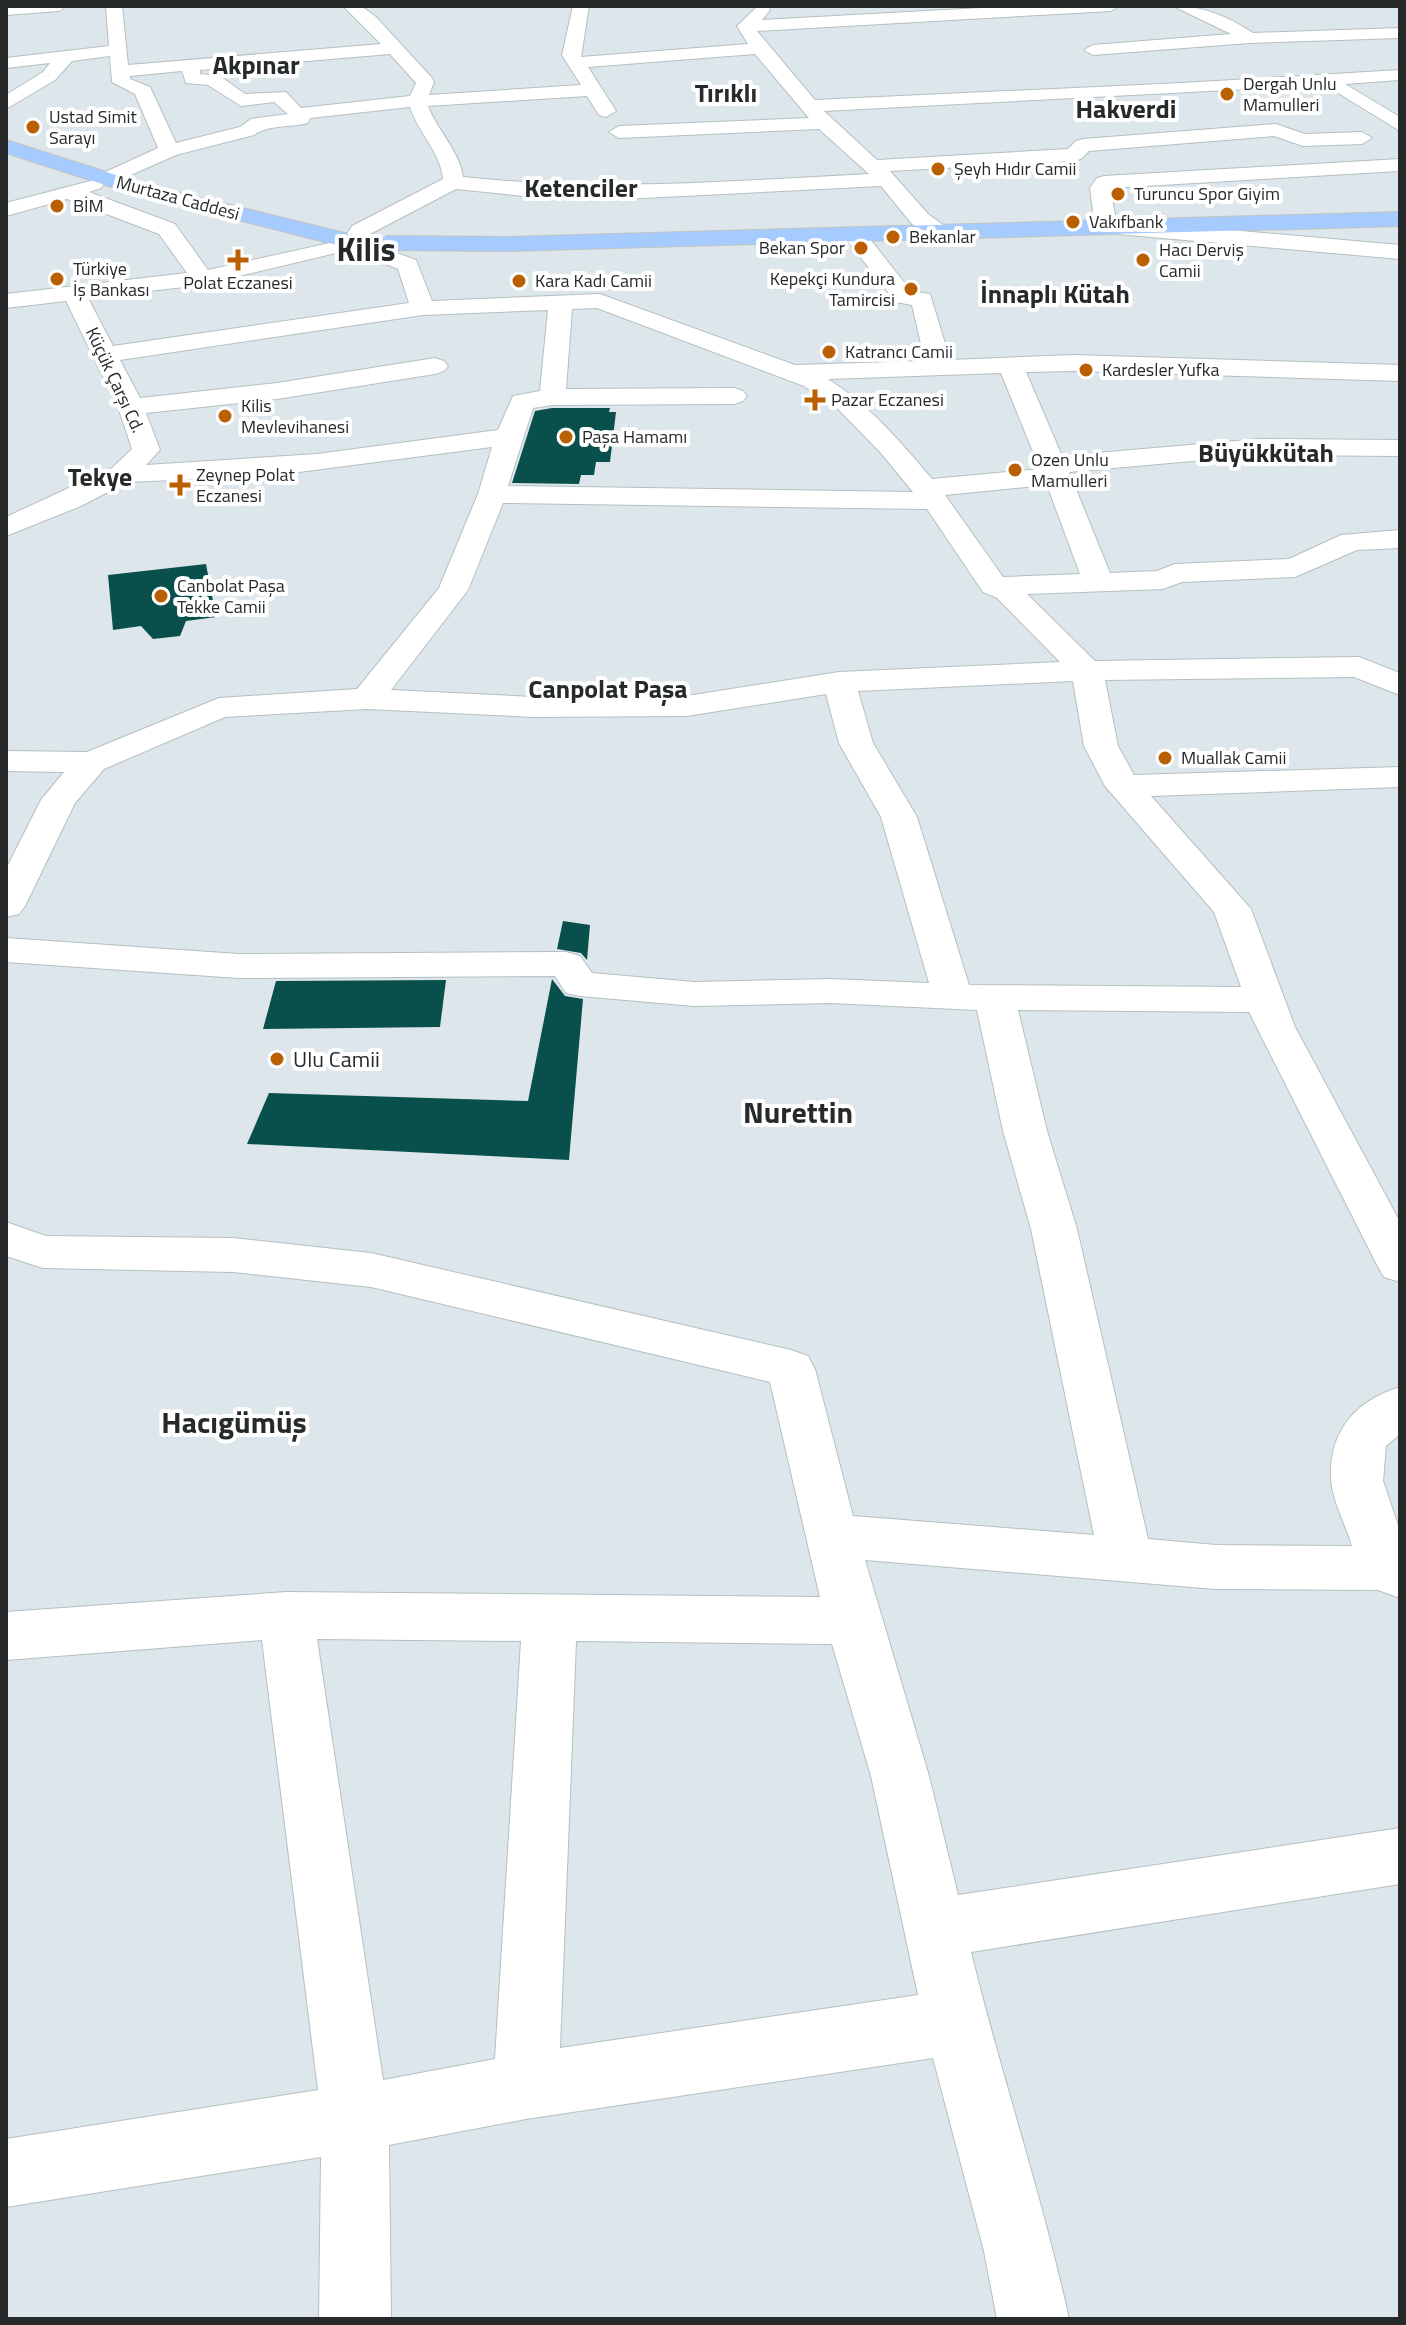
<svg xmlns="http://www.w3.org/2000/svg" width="1406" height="2325" font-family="'Titillium Web',sans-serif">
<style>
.building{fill:#09504c}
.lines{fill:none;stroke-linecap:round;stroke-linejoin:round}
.minor-casing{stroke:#b5bfc2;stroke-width:2}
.major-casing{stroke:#c2c3c4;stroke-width:2}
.minor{fill:#fff;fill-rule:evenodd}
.major{fill:#a6cbff;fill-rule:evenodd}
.poi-dot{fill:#ba5f02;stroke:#fff;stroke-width:3}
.labels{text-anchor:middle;stroke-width:8;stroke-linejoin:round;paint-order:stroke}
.far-poi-label{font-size:18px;fill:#262a2b;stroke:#fff;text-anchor:start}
.far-street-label{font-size:18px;fill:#262a2b;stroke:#fff}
.poi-label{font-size:22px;fill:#262a2b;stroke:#fff;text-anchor:start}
.far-district-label{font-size:26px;font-weight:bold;fill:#262a2b;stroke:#fff}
.district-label{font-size:30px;font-weight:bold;fill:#262a2b;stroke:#fff}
.far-town-label{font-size:32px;font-weight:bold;fill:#262a2b;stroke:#fff}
</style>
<rect width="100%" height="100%" fill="#dde7eb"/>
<g class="building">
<path d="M552 408H610L609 412H616L610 462H596L594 475H581L579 484 512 483 535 411Z"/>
<path d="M206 564 216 617 186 621 180 636 153 639 141 626 113 630 108 575Z"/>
<path d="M563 921 590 925 587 960 581 953 557 949Z"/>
<path d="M552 979 565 996 583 999 569 1160 247 1144 269 1093 528 1101Z"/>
<path d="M446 980 440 1027 263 1029 276 981Z"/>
</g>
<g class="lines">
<defs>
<g id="minor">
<path d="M6 6H67L59 11 6 15Z"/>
<path d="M106 6H122L128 65 381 44 343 6H361L376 17 432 78 434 82 429 95 581 85 562 55 573 6H589L581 57 748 44 737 26 758 6H768L770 10 762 20 1019 6H1119L1111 11 757 31 815 100 1182 83 1400 70V80L1345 84 1400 117V131L1325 85 824 111 877 160 1068 149 1076 141 1083 139 1276 124 1305 134 1362 132 1372 138 1362 144 1303 146 1274 136 1089 151 1081 159 1074 161 890 171 928 214 950 230 939 237 912 224 881 186 624 199 533 197 456 189 368 235 361 247 202 285 88 298 113 346 409 303 398 269 378 261 375 256 378 251 386 249 416 260 432 301 600 294 795 365 925 361 912 305 896 302 846 239 843 234 854 227 862 229 911 291 930 294 950 360 1073 355 1400 365V381L1073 371 1026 372 1062 456 1259 439 1400 440V456L1259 455 1069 472 1110 573 1157 571 1175 564 1289 559 1341 535 1400 530V548L1357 550 1295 577 1182 582 1163 589 1027 594 1095 661 1359 657 1400 673V695L1354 677 1105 680 1118 746 1134 775 1400 767V787L1151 796 1251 909 1295 1027 1400 1222V1282L1384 1277 1377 1265 1249 1012 1018 1010 1047 1131 1077 1229 1148 1539 1216 1545 1352 1546C1346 1525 1332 1500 1331 1479 1329 1431 1355 1401 1400 1387V1434L1386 1446 1383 1481 1400 1531V1598L1378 1590 1216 1589 865 1560 929 1776 958 1895 1400 1828V1884L971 1952C1001 2075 1042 2195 1069 2319H997L984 2251 933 2058 526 2119 389 2145 391 2319H319L321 2157 6 2207V2139L318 2090 262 1640 6 1660V1612L286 1592 820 1597 770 1382 371 1287 233 1272 43 1268 6 1256V1222L46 1236 233 1238 371 1253 791 1350 808 1356 815 1369 853 1516 1094 1535 1031 1229 1003 1131 977 1010 830 1003 694 1006 580 996 566 993 555 976 239 978 6 962V938L239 954 566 952 580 956 592 973 694 982 830 979 929 983 881 817 839 743 826 694 687 716 534 717 367 709 225 717 104 769 75 803 25 906 19 914 6 917V869L41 800 64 772 6 771V751L87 752 219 698 357 689 439 588 478 494 492 447 268 476 127 482 81 506 6 536V517L112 468 132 449 118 407 66 301 6 308V294L187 273 159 234 67 199 6 216V203L98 179 101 174 158 148 135 94 112 82 110 56 72 61 55 80 6 109V95L43 72 50 63 6 68V58L109 46ZM390 54 416 83 410 96 301 108 286 92 245 94 220 76 200 74V70ZM755 54 809 118 619 126 609 132 619 138 819 129 869 174C733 181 599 192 463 177 460 152 437 130 428 106L587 96 599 115 606 117 616 111 588 67ZM182 71 186 83 208 85 241 106 274 102 288 114 251 119 240 127 176 143 150 87 130 79V76ZM410 107C418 132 441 153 443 179L352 226 343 240 208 270 175 224 89 192 101 188 104 183 115 182 176 155 254 135C270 124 289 128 308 123L310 118ZM597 308 804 386 837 408 880 452 913 492 508 486 533 408 552 405 734 404 743 401 747 396 743 391 734 388 566 389 572 309ZM548 310 540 391 513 396 498 430 317 454 146 465 160 450 146 413 277 399 435 374 444 371 448 366 444 361 435 358 277 383 140 398 120 360 423 315ZM1001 373 1040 469 932 479C900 441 870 406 828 379ZM1047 485 1080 574 1003 577 945 495ZM503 503 927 509 983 592 997 598 1060 662 839 672 687 696 534 697 391 690 468 590ZM1073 681 1084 746 1105 786 1214 912 1241 987 969 985 917 817 873 743 858 691ZM317 1639 521 1641 495 2059 383 2080ZM576 1641 832 1644 871 1776 918 1995 560 2048Z"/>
<path d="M1173 6C1203 6 1227 16 1253 33L1400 28V38L1249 43 1093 55 1084 50 1093 45 1231 34Z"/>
<path d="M1400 159V171L1110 188 1116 220 1400 245V259L1106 233 1095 226 1090 188 1097 178 1104 176Z"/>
</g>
<g id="major">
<path d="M6 140 141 183 361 237 364 242 353 249 127 192 6 153Z"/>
<path d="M1400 212V226L504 251 387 250 376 243 387 236 504 237Z"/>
</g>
</defs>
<use href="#minor" class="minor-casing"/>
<use href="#major" class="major-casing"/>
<use href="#minor" class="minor"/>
<use href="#major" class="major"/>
</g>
<g class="poi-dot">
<circle cx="1227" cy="94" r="8"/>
<circle cx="33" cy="127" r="8"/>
<circle cx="938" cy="169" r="8"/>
<circle cx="1118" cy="194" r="8"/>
<circle cx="57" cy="206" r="8"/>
<circle cx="1073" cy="222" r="8"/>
<circle cx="893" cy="237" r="8"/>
<circle cx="861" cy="248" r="8"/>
<path d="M234 248h8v8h8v8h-8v8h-8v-8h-8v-8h8z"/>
<circle cx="1143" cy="260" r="8"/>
<circle cx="57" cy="279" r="8"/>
<circle cx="519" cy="281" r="8"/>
<circle cx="911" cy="289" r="8"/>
<circle cx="829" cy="352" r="8"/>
<circle cx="1086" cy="370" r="8"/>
<path d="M811 388h8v8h8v8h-8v8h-8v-8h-8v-8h8z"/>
<circle cx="225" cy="416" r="8"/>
<circle cx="566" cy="437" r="8"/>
<circle cx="1015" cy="470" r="8"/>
<path d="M176 473h8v8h8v8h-8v8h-8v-8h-8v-8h8z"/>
<circle cx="161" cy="596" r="8"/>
<circle cx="1165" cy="758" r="8"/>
<circle cx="277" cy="1059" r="8"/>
</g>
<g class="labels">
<g class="far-poi-label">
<text x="1243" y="90">Dergah Unlu<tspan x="1243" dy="21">Mamulleri</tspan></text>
<text x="49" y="123">Ustad Simit<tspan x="49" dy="21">Sarayı</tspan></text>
<text x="954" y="175">Şeyh Hıdır Camii</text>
<text x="1134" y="200">Turuncu Spor Giyim</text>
<text x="73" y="212">BİM</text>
<text x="1089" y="228">Vakıfbank</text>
<text x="909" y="243">Bekanlar</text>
<text x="845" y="254" text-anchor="end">Bekan Spor</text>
<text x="1159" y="256">Hacı Derviş<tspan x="1159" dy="21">Camii</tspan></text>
<text x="73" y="275">Türkiye<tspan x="73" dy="21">İş Bankası</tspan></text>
<text x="895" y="285" text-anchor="end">Kepekçi Kundura<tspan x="895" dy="21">Tamircisi</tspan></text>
<text x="535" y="287">Kara Kadı Camii</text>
<text x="238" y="289" text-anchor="middle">Polat Eczanesi</text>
<text x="845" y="358">Katrancı Camii</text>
<text x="1102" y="376">Kardesler Yufka</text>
<text x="831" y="406">Pazar Eczanesi</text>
<text x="241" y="412">Kilis<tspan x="241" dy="21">Mevlevihanesi</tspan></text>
<text x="582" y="443">Paşa Hamamı</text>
<text x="1031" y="466">Ozen Unlu<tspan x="1031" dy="21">Mamulleri</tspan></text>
<text x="196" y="481">Zeynep Polat<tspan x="196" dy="21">Eczanesi</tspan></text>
<text x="177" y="592">Canbolat Paşa<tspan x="177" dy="21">Tekke Camii</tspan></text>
<text x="1181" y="764">Muallak Camii</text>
</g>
<g class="far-street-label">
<text transform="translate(178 198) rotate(15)" y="6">Murtaza Caddesi</text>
<text transform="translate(115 380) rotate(65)" y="6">Küçük Çarşı Cd.</text>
</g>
<g class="poi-label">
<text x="293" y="1067">Ulu Camii</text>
</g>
<g class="far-district-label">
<text x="256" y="74">Akpınar</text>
<text x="726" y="102">Tırıklı</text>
<text x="1126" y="118">Hakverdi</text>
<text x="581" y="197">Ketenciler</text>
<text x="1055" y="303">İnnaplı Kütah</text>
<text x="1266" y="462">Büyükkütah</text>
<text x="100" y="486">Tekye</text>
<text x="608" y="698">Canpolat Paşa</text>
</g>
<g class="district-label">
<text x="798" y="1123">Nurettin</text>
<text x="234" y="1433">Hacıgümüş</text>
</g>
<g class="far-town-label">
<text x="366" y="261">Kilis</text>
</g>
</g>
<rect width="1406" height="2325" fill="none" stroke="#262a2b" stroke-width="16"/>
</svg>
